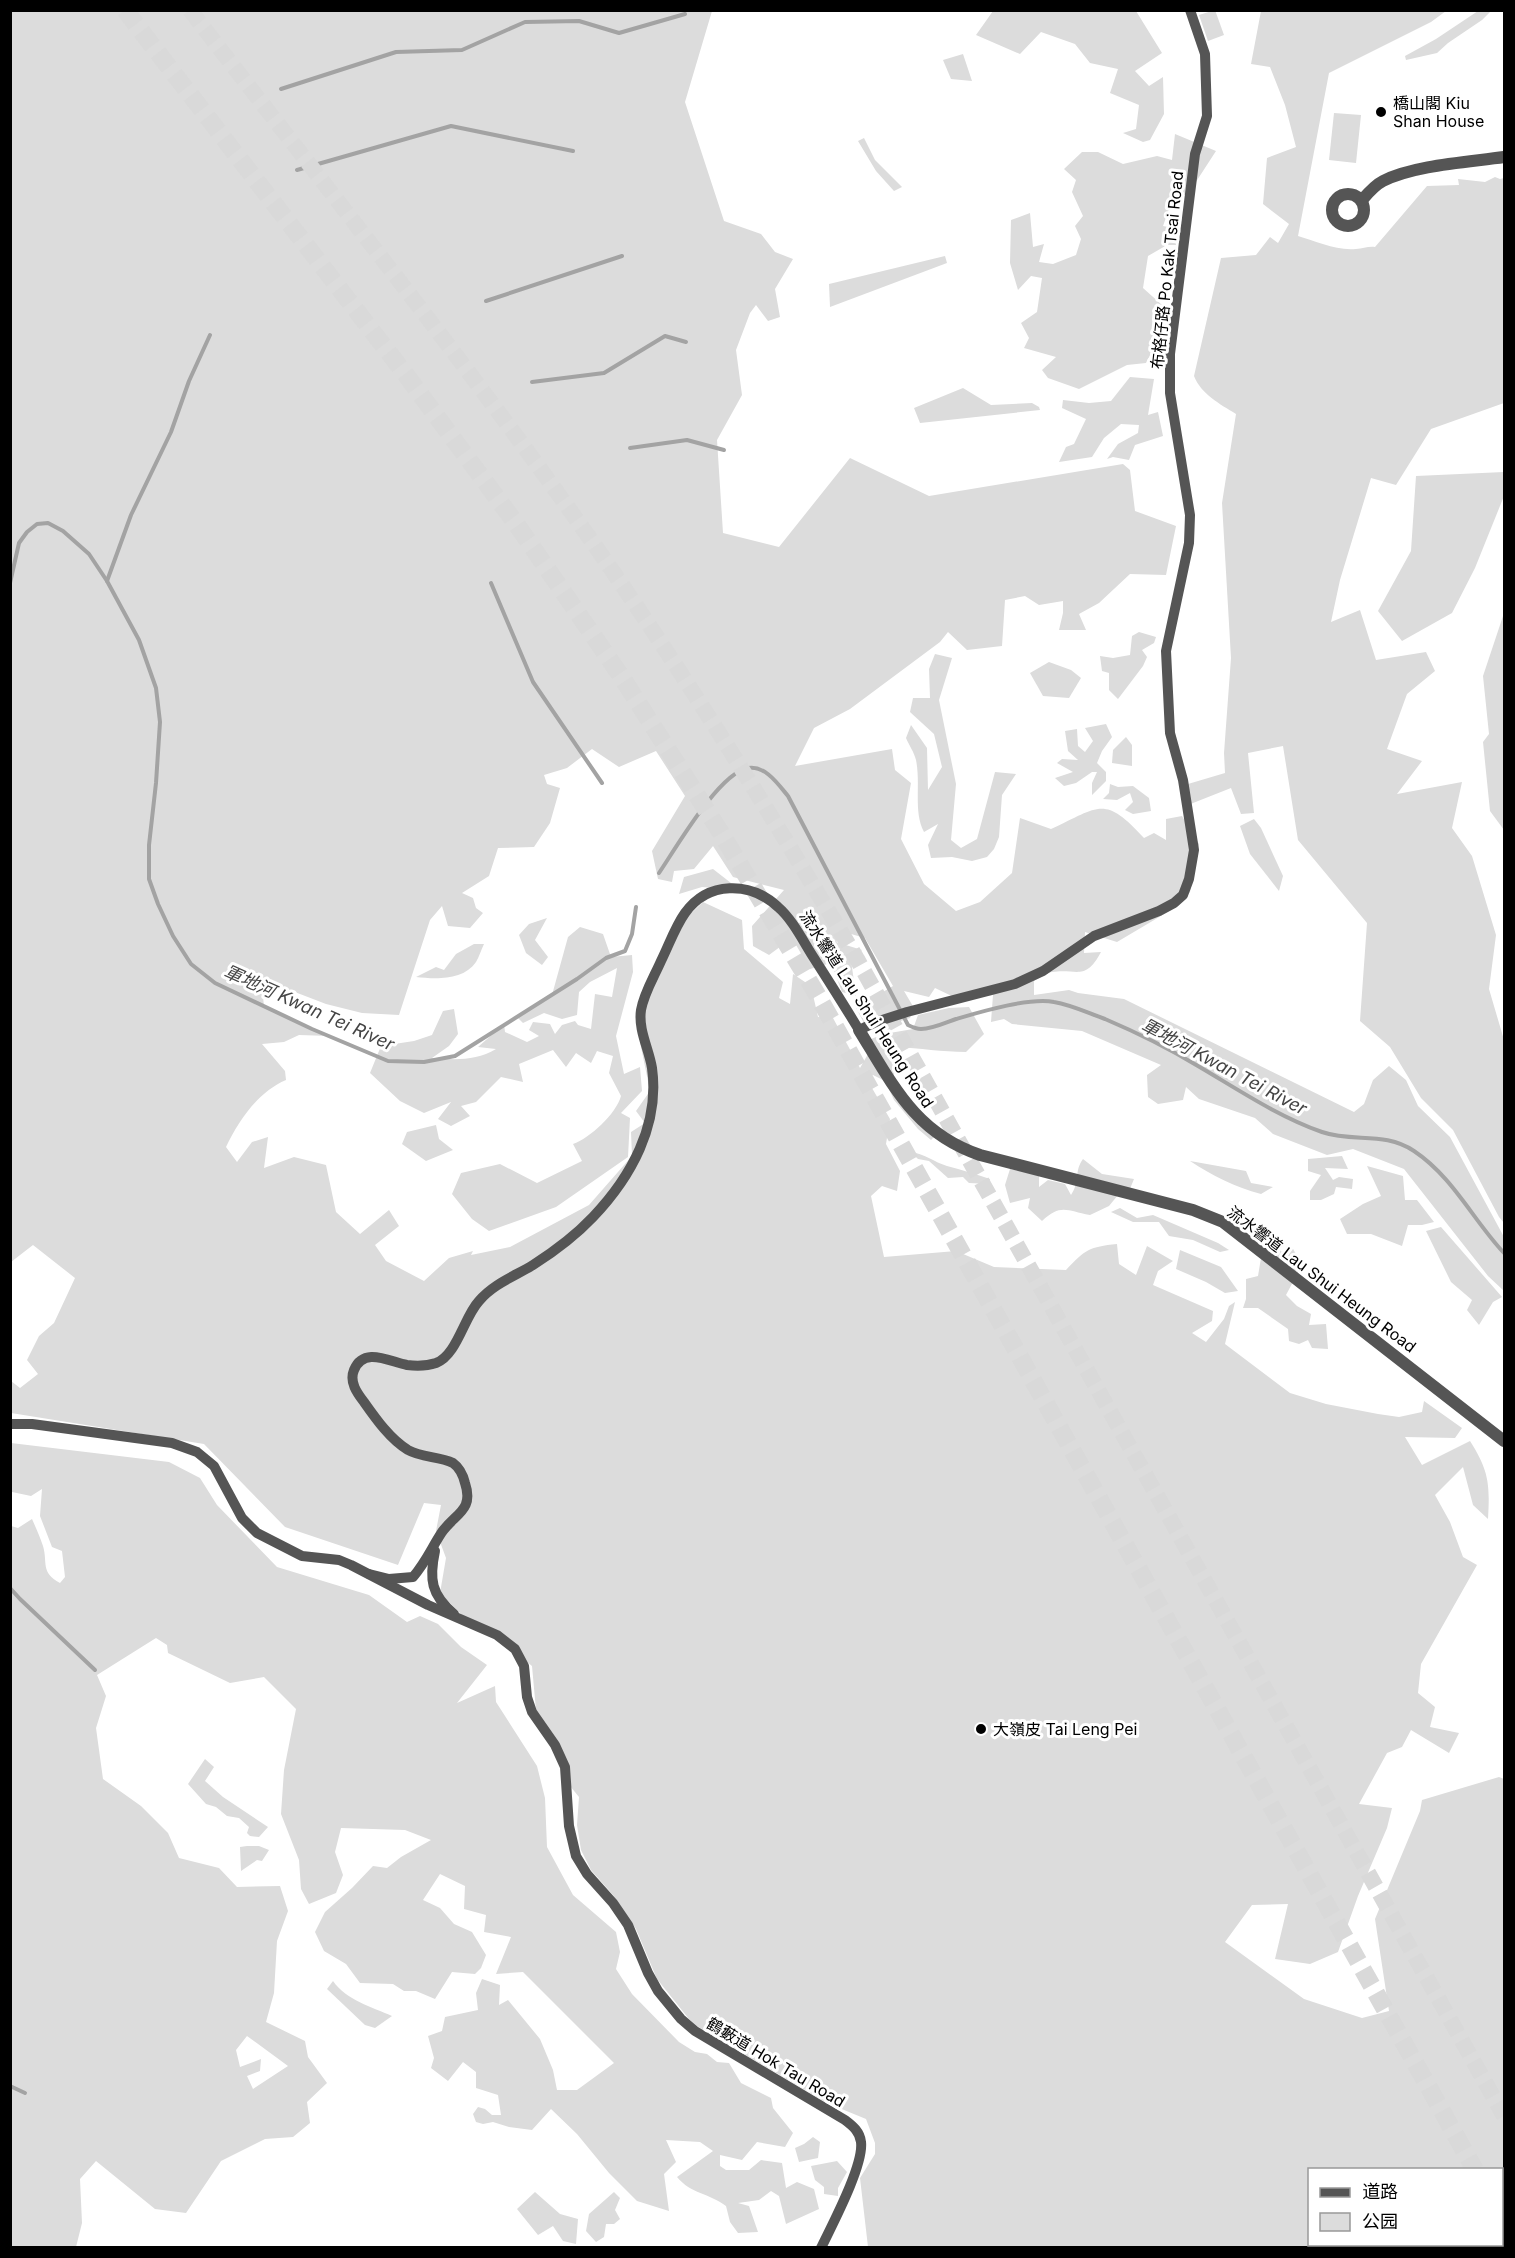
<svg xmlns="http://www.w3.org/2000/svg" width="1515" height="2258" font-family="Inter,'Noto Sans SC',sans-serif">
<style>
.green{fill:#dcdcdc;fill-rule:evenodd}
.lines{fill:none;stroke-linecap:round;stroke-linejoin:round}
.stream{stroke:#a3a3a3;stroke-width:4}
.trunk-tunnel{stroke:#d9d9d9;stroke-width:16;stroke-dasharray:16 8;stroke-linecap:butt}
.motorway-tunnel{stroke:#d9d9d9;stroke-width:18;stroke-dasharray:18 9;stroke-linecap:butt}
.minor{stroke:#555;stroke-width:10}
.tertiary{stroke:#555;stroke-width:12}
.poi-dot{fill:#000;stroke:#fff;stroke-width:2}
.labels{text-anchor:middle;stroke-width:6;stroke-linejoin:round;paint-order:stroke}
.poi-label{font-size:16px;fill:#000;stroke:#fff;text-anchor:start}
.street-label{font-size:16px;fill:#000;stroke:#fff}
.water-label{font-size:18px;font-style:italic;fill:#444;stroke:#fff}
</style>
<rect width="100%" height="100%" fill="#fff"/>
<g class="green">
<path d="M1215 10 1224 35 1208 41 1199 15Z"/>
<path d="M11 11H712L685 102 724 221 761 234 775 252 793 259 775 289 780 317 768 321 756 305 750 313 736 350 742 395 717 440 723 533 779 547 850 458 929 496 1123 464 1130 470 1135 511 1176 526 1166 575 1130 574 1099 603 1079 614 1086 630H1059L1063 613V601L1039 605 1025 596 1005 600 1002 646 967 650 948 632 940 642 850 709 814 728 795 766 892 749 895 770 911 783 901 839 924 884 956 911 980 902 1012 873 1020 818 1051 829C1099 807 1104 794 1144 838L1154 833 1166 840V819L1182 816 1199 844 1190 892 1171 910 1117 942 1085 932 1084 953 1101 952C1085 982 1077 968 1052 972 1046 973 1039 978 1034 981V995L1069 990 1078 993 1124 999 1354 1112 1364 1104 1373 1080 1389 1066 1406 1080 1418 1106 1450 1137 1504 1237V1291L1488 1276 1404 1169 1353 1149 1327 1155 1273 1134 1255 1118 1199 1099 1186 1087 1183 1100 1158 1104 1148 1097 1147 1075 1161 1065 1082 1031 1012 1024 1004 1019 991 1022 993 995 958 999 935 988 929 997 904 991 914 1008 910 1018 882 1027 864 1023 856 1008 893 986 865 938 851 934 836 942 862 950 851 960 856 996 842 992 831 963 810 969 792 938 769 955 753 946 752 926 784 890 733 877 713 846 694 869 674 871 672 882 658 879 652 851 685 796 656 751 619 767 592 749 567 768 544 775 547 784 560 788 550 823 534 847 498 848 489 876 462 893 473 898 476 908 483 913 470 928 448 926 442 906 430 920 399 1015 362 1013 326 1004 261 979 264 1006 330 1036 299 1035 284 1042 262 1044 285 1071 286 1080C258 1092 239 1120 226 1147L237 1162 252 1142 268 1137 264 1168 294 1157 326 1165 336 1212 360 1234 389 1210 399 1226 375 1245 386 1261 424 1281 449 1258 473 1251 471 1255 510 1247 589 1205 632 1156 631 1132 645 1123 636 1111 650 1091 640 1042 642 1005 685 919 703 902 742 920 744 949 783 982 779 998 790 1004 793 974 811 986 818 1017 833 1018 860 1068 868 1054 866 1041 884 1034 913 1029 918 1015 949 1008 969 1007 984 1034 966 1052C942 1052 920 1048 896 1047L902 1054 891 1082 934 1137 931 1140 918 1129 894 1100 885 1081 873 1075 865 1076 890 1119 886 1144 900 1171 897 1191 882 1186 871 1196 884 1257 956 1251 994 1267 1066 1270C1086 1249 1089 1247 1117 1244L1119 1264 1136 1275 1147 1246 1173 1261 1158 1271 1153 1285 1213 1311 1212 1321 1192 1333 1206 1342 1224 1319 1229 1306 1235 1302 1225 1344 1290 1393 1326 1404 1378 1414 1399 1417 1422 1412 1424 1401 1462 1428 1455 1438 1405 1437 1422 1465 1470 1441C1489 1471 1490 1484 1488 1519L1473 1505 1463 1467 1435 1495 1450 1522 1463 1557 1477 1565 1421 1664 1418 1693 1435 1707 1430 1727 1459 1733 1449 1753 1411 1730 1402 1747 1387 1753 1359 1804 1392 1808 1387 1828 1358 1896 1338 1952 1310 1964 1275 1959 1288 1904 1252 1905 1225 1942 1304 1999 1362 2018 1389 2011 1375 1919 1420 1811 1422 1800 1499 1777 1504 1779V2247H868L860 2178 875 2154V2143L866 2119 827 2103 697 2026 689 2019 657 1979 636 1929 613 1895 591 1870 581 1850 577 1825 579 1797 566 1781 551 1743 537 1721 532 1666 487 1629 465 1618 440 1593 446 1558 436 1531 441 1505 424 1503 398 1565 285 1527 204 1444 11 1413V1381L20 1388 38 1374 27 1360 39 1336 54 1323 75 1278 33 1245 11 1262ZM1310 2170H1502V2244H1310Z"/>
<path d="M993 11H1136L1162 53 1135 71 1149 86 1163 77 1164 114 1150 140 1143 142 1123 133 1136 129 1139 105 1110 93 1118 69 1090 63 1075 44 1041 32 1020 54 976 35Z"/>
<path d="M1261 11H1446L1431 22 1329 73 1298 236C1316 241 1336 251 1356 249 1363 249 1368 246 1375 247L1427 186 1459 185 1458 179 1485 182 1495 177 1500 179 1504 178V403L1431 429 1396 485 1371 478 1340 580 1331 622 1360 610 1376 660 1426 652 1435 671 1407 694 1387 749 1422 761 1397 794 1462 782 1452 828 1472 856 1496 935 1489 989 1504 1040V1223L1499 1217 1453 1130 1421 1098 1390 1047 1360 1021 1367 923 1298 840 1283 746 1248 753 1254 813 1241 814 1231 788 1188 805V784L1225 773 1224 753 1231 658 1222 503 1236 414C1220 404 1201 394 1194 376L1221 258 1256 255 1270 237 1278 243 1289 224 1263 204 1267 158 1296 147 1285 105 1270 67 1251 64Z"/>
<path d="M1478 11H1491L1482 20 1448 43 1437 53 1406 60 1405 56 1436 39Z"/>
<path d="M963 54 972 81 951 79 943 60Z"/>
<path d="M1334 113 1361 115 1356 163 1329 160Z"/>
<path d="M1175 134 1216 151 1192 188 1169 209 1163 226 1173 228 1176 245H1167L1148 256 1143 288 1162 305 1156 317 1166 324 1146 363 1127 365 1079 389 1048 378 1042 370 1056 357 1024 348 1029 338 1021 323 1037 312 1042 278 1031 276 1018 290 1010 263 1011 220 1030 213 1033 247 1044 244 1039 262 1053 264 1076 255 1081 239 1075 226 1083 216 1072 192 1076 180 1064 169 1082 152H1098L1123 164 1157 156 1172 160Z"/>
<path d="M864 138 875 160 902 187 894 191 876 171 858 141Z"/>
<path d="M945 256 947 263 830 307 829 284Z"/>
<path d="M1130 377 1154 379 1148 415 1158 412 1163 436 1135 445 1129 460 1113 457 1107 459 1118 444 1138 433 1139 425 1121 424 1104 438 1092 457 1059 462 1066 447 1074 444 1086 419 1062 408 1063 400 1089 403 1111 401Z"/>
<path d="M963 388 991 405 1032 403 1039 407 1040 410 920 423 914 408Z"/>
<path d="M1504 472V496L1475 568 1452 613 1402 641 1378 611 1411 551 1416 476Z"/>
<path d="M1504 613V830L1490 811 1483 742 1489 734 1483 676Z"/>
<path d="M1139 632 1156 637 1154 643 1142 650 1147 657 1143 666 1118 699 1109 690V673L1102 671 1100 656 1113 658 1130 655 1132 636Z"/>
<path d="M935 654 952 658 939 700 956 784 951 840 961 848 977 839 995 772 1016 774 1002 795 999 837 994 849 987 857 972 861 952 857 931 858 928 845 938 824 924 832C913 811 921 784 916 760 914 752 909 745 906 738L911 725 927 748 928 790 942 767 934 734 910 712 913 698H930L929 669Z"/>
<path d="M1049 662 1071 670 1081 678 1069 698 1043 696 1030 673Z"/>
<path d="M1106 724 1112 737 1102 751 1097 763 1106 772V781L1092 795V783L1097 772H1092L1076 783 1064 786 1055 778 1073 772 1057 763 1062 759 1078 760 1068 751 1065 731 1077 729 1078 746 1085 752 1093 741 1085 728Z"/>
<path d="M1126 737 1132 745V766L1112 763 1113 750Z"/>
<path d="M1110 784 1118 787 1133 786 1149 798 1151 811 1133 814 1125 810 1133 802 1130 793 1117 800 1103 799 1109 793Z"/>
<path d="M1254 819 1261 828 1283 876 1279 891 1250 854 1240 826Z"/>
<path d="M713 869 740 890 702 887 679 894 684 877Z"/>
<path d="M547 918 535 940 548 957 542 965 526 953 519 935 529 924Z"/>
<path d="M580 927 603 934 611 957 632 955 633 972 616 1036 624 1074 640 1067 642 1091 621 1113 630 1118 628 1157 556 1207 489 1231 472 1219 452 1194 461 1173 500 1164 537 1183 582 1161 573 1144C590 1138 616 1114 621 1096L609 1073 613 1056 597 1051 591 1063 576 1053 566 1067 553 1050 519 1064 523 1082 501 1077 476 1102 461 1106 470 1116 451 1126 438 1119 451 1102 424 1113 400 1101 370 1073 381 1046 414 1041 432 1035 443 1011 454 1009 458 1034 449 1046 432 1058C455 1060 476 1061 496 1049L478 1047 504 1024 505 1032 527 1042 539 1036 529 1030 533 1022 550 1024 555 1034 562 1025 575 1021 578 1025 591 1029 595 994 612 997 617 968 590 982 579 992 577 1015 562 1019 544 1013 523 1023 516 1016 552 995 568 937Z"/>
<path d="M474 944H484C481 950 479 957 476 962 463 981 435 979 416 977L436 967 444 970 456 954Z"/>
<path d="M436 1125 439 1139 453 1150 426 1161 402 1144 407 1132Z"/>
<path d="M911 1152C925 1154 934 1162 947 1166 962 1170 976 1174 990 1179L989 1184 969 1183 963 1177 948 1178 929 1161 918 1159Z"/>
<path d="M1342 1156 1348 1169 1325 1168 1333 1180 1339 1177 1353 1179 1352 1189 1336 1187 1334 1194 1321 1200H1310V1191L1321 1175 1308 1171V1159Z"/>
<path d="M1083 1159 1102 1174 1134 1179 1127 1196 1118 1195 1109 1206 1090 1215C1067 1211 1061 1203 1042 1221L1028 1208 1030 1198 1010 1203 1005 1185 1010 1169 1039 1175V1187L1048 1180 1065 1184 1071 1195C1080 1182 1074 1171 1083 1159Z"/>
<path d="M1190 1161 1246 1171 1251 1183 1273 1187 1261 1194C1235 1187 1213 1176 1190 1161Z"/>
<path d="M1367 1166 1403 1176 1405 1200H1417L1434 1222 1422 1225H1408L1402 1246 1371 1234H1347L1340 1219 1363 1204 1381 1196Z"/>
<path d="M1120 1208 1137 1218 1153 1215 1218 1243 1229 1250 1220 1252 1193 1240 1169 1236 1159 1222H1133L1111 1212Z"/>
<path d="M1441 1227 1502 1297 1493 1302 1479 1325 1467 1310 1472 1300 1451 1282 1426 1231Z"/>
<path d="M1275 1246 1282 1252 1292 1247 1302 1265 1286 1295 1297 1306 1311 1314 1309 1325 1326 1324 1328 1349 1312 1348 1308 1340 1299 1344 1289 1341 1288 1329 1258 1308H1243L1246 1299V1279L1258 1276 1261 1258Z"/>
<path d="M1180 1250 1221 1267 1238 1291 1225 1293 1206 1282 1176 1269Z"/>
<path d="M11 1443 169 1462 200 1478 217 1505 277 1567 369 1595 407 1622 420 1616 438 1624 461 1647 487 1665 457 1703 495 1686 496 1702 537 1766 545 1798 547 1847 573 1895 616 1932 620 1952 616 1969 632 1994 679 2042 695 2052 707 2054 717 2062 729 2063 741 2083 771 2098 773 2108 793 2133 785 2147 757 2142 742 2160 720 2155V2166L726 2170H749L761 2160 782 2163 786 2188 797 2182 814 2189 819 2209 786 2224 779 2196 771 2191 759 2200 738 2203 749 2206 758 2232 738 2233 730 2222 726 2206C709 2193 691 2194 677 2177L713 2151 700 2142 666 2140 676 2162 664 2174 669 2211 637 2201 609 2173 577 2134 551 2109 532 2130 509 2127 493 2122 483 2124 476 2122 473 2114 478 2107 485 2109 492 2115H501L498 2095 476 2088V2072L463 2062 448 2081 431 2068 434 2058 428 2036 442 2031 445 2017 478 2010 476 1993 482 1979 500 1985 499 2005 508 2000 540 2039 553 2070 557 2090H577L614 2063 523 1972 496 1974 511 1937 484 1932 486 1915 464 1909 465 1886 440 1874 423 1900 440 1908 454 1924 472 1932 486 1955 481 1968 475 1974 452 1972 435 1999 416 1991H404L393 1984 360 1983 346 1964 324 1951 315 1932 325 1912 352 1888 373 1866 387 1868 401 1857 431 1840 405 1830 341 1828 335 1852 343 1875 336 1893 309 1904 301 1889 299 1860 281 1814 284 1770 296 1709 264 1677 230 1683 168 1653 167 1645 156 1638 97 1675 106 1696 96 1728 103 1779 141 1806 168 1833 179 1858 219 1868 237 1887 280 1886 288 1911 277 1941 274 1993 266 2022 305 2041 308 2057 327 2083 307 2102 310 2123 293 2137 265 2139 221 2161 186 2213 155 2209 96 2161 80 2179 82 2223 76 2247H11V1526L18 1528 32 1519C36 1528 40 1537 43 1546 48 1563 40 1572 60 1583L65 1577 62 1551 52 1547 40 1516 42 1489 31 1496 12 1492 11 1499ZM247 2036 288 2066 253 2089 247 2076 260 2071 261 2059 240 2067 236 2050Z"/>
<path d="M205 1759 214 1767 205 1781 223 1797 268 1827 259 1837 250 1836 247 1833 249 1827 239 1818 227 1816 216 1807 206 1804 188 1784Z"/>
<path d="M247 1846H259L269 1850 262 1861 257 1860 241 1871 240 1847Z"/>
<path d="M333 1981C346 2000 372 2007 392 2016L375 2028 365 2025 327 1989Z"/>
<path d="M813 2137 820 2142 818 2158 799 2162 795 2148 804 2144Z"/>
<path d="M837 2161 847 2172 838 2188V2196L824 2194V2187L815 2180 811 2166Z"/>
<path d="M535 2192 560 2214 578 2219 576 2244 563 2241 553 2226 538 2235 517 2209Z"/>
<path d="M614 2192 620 2198 615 2210 620 2219 614 2224H606L604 2237 596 2242 586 2231 589 2214Z"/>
</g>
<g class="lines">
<g class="stream">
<path d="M281 89 396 52 462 50 525 22 579 21 619 33 685 14"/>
<path d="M297 170 451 126 573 151"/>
<path d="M486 301 622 256"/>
<path d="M532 382 604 373 665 336 686 342"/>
<path d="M630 448 687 440 724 450"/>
<path d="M107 581 131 515 171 432 189 381 210 335"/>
<path d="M10 583 19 543 27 532 37 524 48 523 63 531 89 554 107 581 139 640 156 688 160 722 156 783 149 845V879L158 904 173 936 191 964 215 983 312 1029 388 1061 424 1062 455 1056 577 979 606 958 625 951 632 934 636 907"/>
<path d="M491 583 533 682 602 783"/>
<path d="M659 873C676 848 719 773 748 768 765 765 778 784 788 796L908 1025C912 1027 916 1029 921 1029 932 1029 945 1023 956 1019 980 1012 1030 997 1054 1002 1072 1005 1088 1013 1105 1019 1138 1033 1168 1048 1198 1066 1239 1090 1277 1116 1322 1132 1354 1143 1384 1131 1414 1151 1453 1177 1473 1220 1504 1253"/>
<path d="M10 1588 20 1599 95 1670"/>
<path d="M10 2086 25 2093"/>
</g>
<path class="trunk-tunnel" d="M190 10C312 169 437 326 554 488 664 640 762 799 857 959L1504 2116"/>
<g class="motorway-tunnel">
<path d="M125 10 409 379 517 525 621 676 721 833 819 998 1475 2170"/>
<path d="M1502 2217 1504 2222"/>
</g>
<g class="minor">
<path d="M10 1424H32L172 1443 197 1452 214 1466 242 1518 257 1533 302 1556 339 1560 351 1565 428 1605 497 1635 515 1649 524 1666 527 1697 532 1712 555 1745 565 1767 569 1826 576 1856 587 1874 613 1903 628 1925 648 1973 658 1991 681 2019 695 2031 845 2120C853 2126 860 2132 861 2142 864 2165 832 2225 821 2248"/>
<path d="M435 1551C429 1579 431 1595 454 1614"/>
<path d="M369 1574 389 1579 413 1577C426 1562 432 1547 442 1532 456 1513 474 1510 465 1483 463 1475 460 1468 453 1463 439 1456 422 1458 408 1450 390 1439 376 1419 364 1402 357 1393 349 1382 354 1370 364 1346 390 1362 407 1365 416 1366 427 1366 436 1363 457 1355 464 1317 479 1301 493 1284 515 1276 533 1265 555 1251 575 1236 593 1217 631 1177 660 1125 652 1068 649 1049 638 1030 641 1010 644 993 654 977 661 961 669 945 675 927 685 913 708 881 750 881 778 907 792 919 802 939 812 955 828 980 844 1005 859 1030L876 1022 907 1012 1015 984 1043 971 1094 936 1159 911 1174 903 1183 895 1189 879 1194 850 1183 780 1170 733 1166 651 1189 543 1190 515 1170 393V354L1195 154 1207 116 1205 54 1190 10"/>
</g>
<g class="tertiary">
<circle cx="1348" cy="210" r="16"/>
<path d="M1362 200C1368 193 1375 185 1383 181 1414 165 1470 162 1504 157"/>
<path d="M859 1030C893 1085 915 1133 980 1155L1193 1210 1223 1222 1504 1441"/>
</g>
</g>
<g class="poi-dot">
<circle cx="1381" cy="112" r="6"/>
<circle cx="981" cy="1729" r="6"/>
</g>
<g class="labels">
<g class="poi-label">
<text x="1393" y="109">橋山閣 Kiu<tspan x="1393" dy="18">Shan House</tspan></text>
<text x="993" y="1735">大嶺皮 Tai Leng Pei</text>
</g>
<g class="street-label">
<text transform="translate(1167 270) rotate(-84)" y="6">布格仔路 Po Kak Tsai Road</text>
<text transform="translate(867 1009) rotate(57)" y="6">流水響道 Lau Shui Heung Road</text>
<text transform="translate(1322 1279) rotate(37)" y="6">流水響道 Lau Shui Heung Road</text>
<text transform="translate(776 2062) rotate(31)" y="6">鶴藪道 Hok Tau Road</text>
</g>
<g class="water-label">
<text transform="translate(309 1008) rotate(24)" y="6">軍地河 Kwan Tei River</text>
<text transform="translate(1224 1067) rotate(28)" y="6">軍地河 Kwan Tei River</text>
</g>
</g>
<rect width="1515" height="2258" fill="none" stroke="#000000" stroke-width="24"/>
<rect x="1308" y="2168" width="195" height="78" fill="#ffffff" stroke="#999999" stroke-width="1.5"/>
<rect x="1320" y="2188" width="30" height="9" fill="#555555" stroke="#999999" stroke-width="1.5"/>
<text x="1362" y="2198" font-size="18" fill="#000000">道路</text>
<rect x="1320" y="2213" width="30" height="18" fill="#dcdcdc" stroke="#999999" stroke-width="1.5"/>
<text x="1362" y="2228" font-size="18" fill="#000000">公园</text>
</svg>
